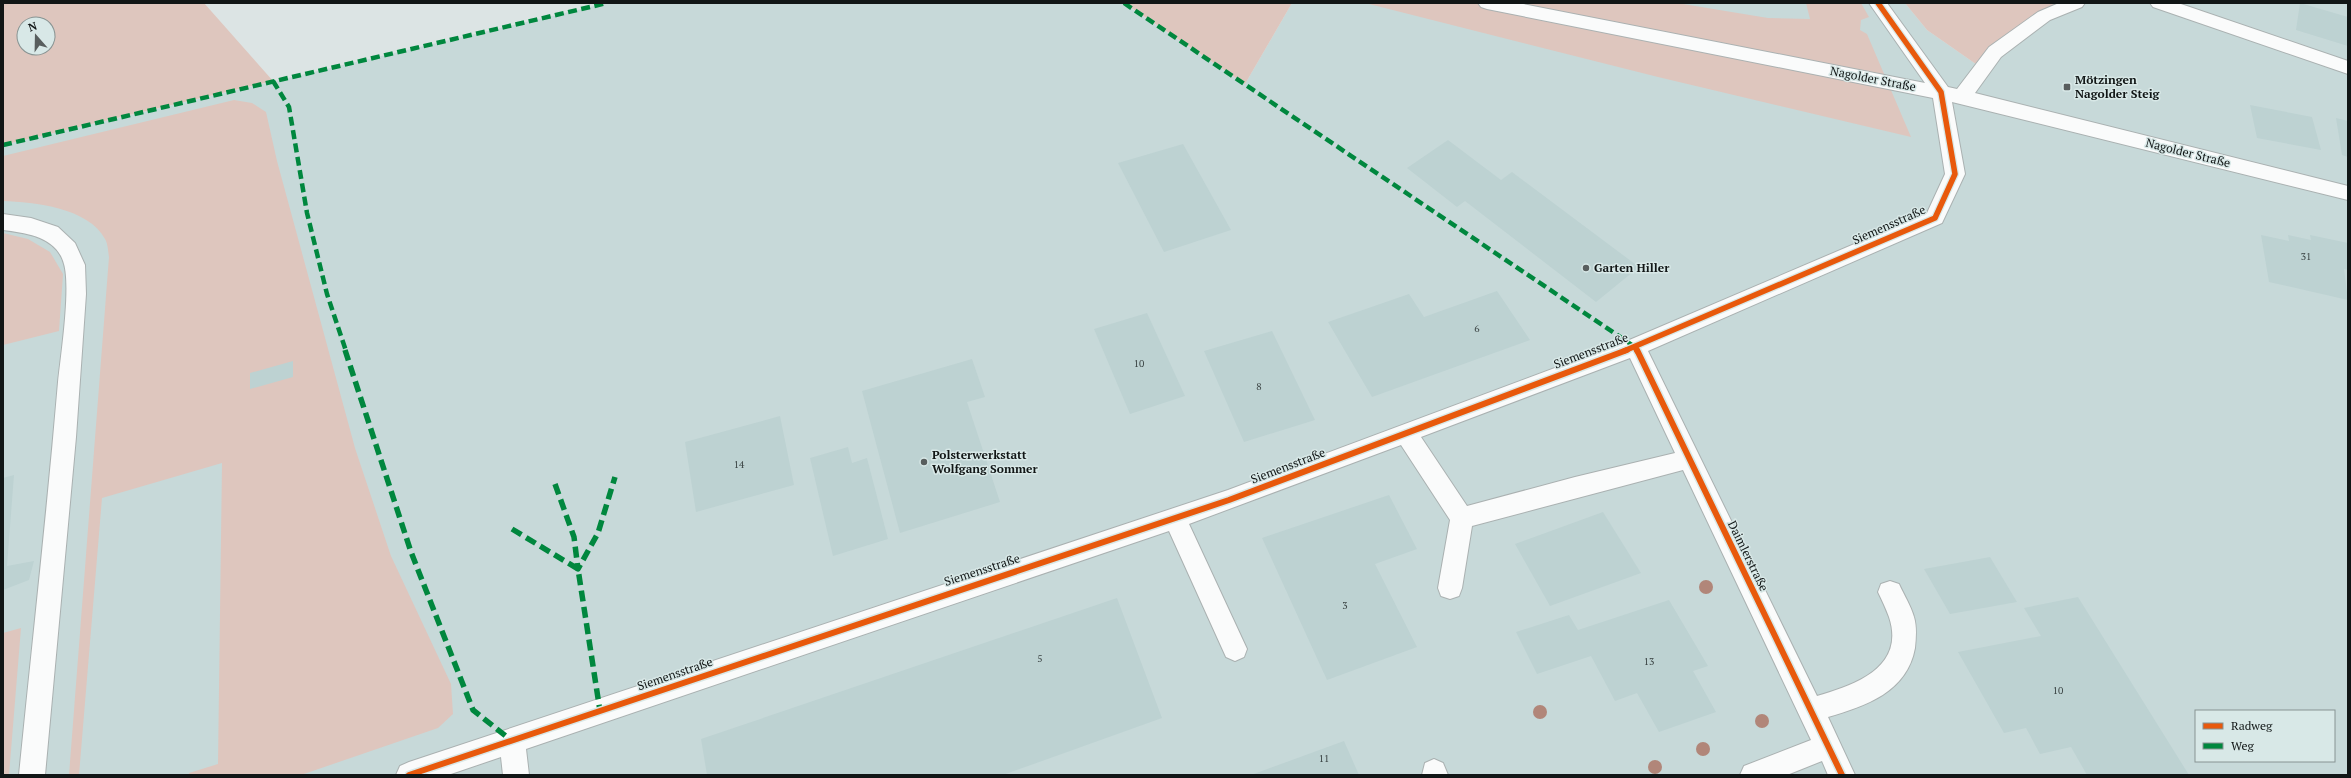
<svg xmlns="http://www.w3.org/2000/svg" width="2351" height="778" font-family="'PT Serif',serif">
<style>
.built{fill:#c7d9d9;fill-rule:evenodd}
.green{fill:#dec6be;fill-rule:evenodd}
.building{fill:#bdd2d2}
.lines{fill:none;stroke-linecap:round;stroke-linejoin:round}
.minor-casing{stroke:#aab1b1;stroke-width:2}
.minor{fill:#fafbfb;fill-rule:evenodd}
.quiet-far1{stroke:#00873e;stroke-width:4.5;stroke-dasharray:9 4.5;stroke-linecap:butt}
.quiet{stroke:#00873e;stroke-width:5.5;stroke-dasharray:11 5.5;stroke-linecap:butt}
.cycleway-far1-casing{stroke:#d8e8e7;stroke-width:8}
.cycleway-casing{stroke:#d8e8e7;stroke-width:9}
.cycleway-far1{stroke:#e8590c;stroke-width:5.5}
.cycleway{stroke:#e8590c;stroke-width:6}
.tree{fill:#b18679}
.poi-dot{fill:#585e5e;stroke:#d8e8e7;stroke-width:1.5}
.labels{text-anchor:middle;stroke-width:3;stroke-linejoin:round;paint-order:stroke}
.number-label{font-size:10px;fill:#3c4545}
.street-label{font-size:12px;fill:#111616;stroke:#d8e8e7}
.poi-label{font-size:12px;font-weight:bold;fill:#111616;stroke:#d8e8e7;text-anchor:start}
</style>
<rect width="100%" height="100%" fill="#dce4e4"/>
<path class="built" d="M607 3H1123L1245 84 1292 3H1905L1927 30 1983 69 2055 3H2348V775H3V145ZM2196 711H2334V761H2196Z"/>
<g class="green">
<path d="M3 3H204L273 81 3 145ZM24 24H48V48H24Z"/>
<path d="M1124 3H1292L1245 84Z"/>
<path d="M1365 3H1677L1768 18 1810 19 1806 3H1861L1869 17 1861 20 1860 30 1867 34 1911 137 1658 77Z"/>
<path d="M1905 3H2055L1983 69 1927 30Z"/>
<path d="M234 100 252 103 266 112 277 161 355 448 391 556 451 684 453 714 438 728 301 775H189V773L218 764 222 463 102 498 79 775H69L109 257C108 251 108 244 105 239 89 208 34 202 3 201V156Z"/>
<path d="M3 233 28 239 50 252 63 274 59 331 3 345Z"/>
<path d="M21 628 9 775H3V633Z"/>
</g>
<g class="building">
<path d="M2300 3 2348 17V46L2296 30Z"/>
<path d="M2250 105 2312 117 2321 150 2257 138Z"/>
<path d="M2336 118 2348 121V157L2342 155Z"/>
<path d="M1448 140 1501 180 1512 172 1639 267 1596 302 1465 201 1457 207 1407 168Z"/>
<path d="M1183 144 1231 230 1164 252 1118 163Z"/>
<path d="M2261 235 2289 241 2288 235 2311 240 2310 235 2348 243V270L2344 269 2348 300 2269 282Z"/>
<path d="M1497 291 1530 340 1372 397 1328 322 1409 294 1424 317Z"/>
<path d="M1147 313 1185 396 1130 414 1094 329Z"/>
<path d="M1272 331 1315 420 1244 442 1204 351Z"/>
<path d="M972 359 985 397 967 402 1000 502 900 533 862 391Z"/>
<path d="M293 361V377L250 389V373Z"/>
<path d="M780 416 794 485 696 512 685 442Z"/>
<path d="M848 447 852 463 867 458 888 539 833 556 810 458Z"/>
<path d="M14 475 7 566 34 561 29 580 3 590V478Z"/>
<path d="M1389 495 1417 549 1375 564 1417 647 1327 680 1262 538Z"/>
<path d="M1603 512 1641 573 1550 606 1515 544Z"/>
<path d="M1990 557 2017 602 1950 614 1924 569Z"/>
<path d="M2078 597 2189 775H2087L2071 747 2040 754 2026 728 2004 733 1958 652 2041 636 2024 608Z"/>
<path d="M1117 598 1162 718 1003 775H707L701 739Z"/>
<path d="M1669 600 1708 666 1693 671 1716 712 1659 732 1637 693 1615 701 1591 656 1537 674 1516 632 1569 615 1578 630Z"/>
<path d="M1344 741 1359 775H1251Z"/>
</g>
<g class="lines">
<defs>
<g id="minor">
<path d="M1478 3H1518L1925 83 1869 3H1887L1948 87 1957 89 1989 47 2038 12 2059 3H2085L2082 7 2050 20 2001 57 1975 93 2348 186V200L1952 102 1965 174 1942 223 1648 351 1817 696C1854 685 1906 668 1889 617 1886 609 1882 600 1878 592L1881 584 1890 581 1899 584C1904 595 1911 606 1914 617 1917 627 1916 638 1915 648 1907 692 1866 706 1828 717L1855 775H1828L1822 761 1787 775H1740L1744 766 1811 740 1683 470 1472 526 1462 588 1459 596 1450 599 1441 596 1438 588 1450 520 1401 445 1189 524 1247 649 1244 657 1235 661 1226 657 1169 531 526 749 529 775H503L501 757 448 775H396L400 766 409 762 1228 490 1627 341 1927 213 1945 174 1933 98 1487 9 1481 7ZM1630 358 1675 453 1575 477 1467 506 1421 437Z"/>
<path d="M2150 3H2178L2348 61V74L2153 7Z"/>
<path d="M3 214 31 218 58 227 75 243 85 265 86 294 76 437 45 775H19C32 644 47 513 58 382 61 354 71 288 64 264 57 237 27 233 3 230Z"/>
<path d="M1434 759 1443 763 1448 775H1422L1425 763Z"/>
</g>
</defs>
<use href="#minor" class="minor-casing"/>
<use href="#minor" class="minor"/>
<g class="quiet-far1">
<path d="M1124 3 1635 347"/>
<path d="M273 81 289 107 307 213 327 294 346 351"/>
<path d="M3 145 607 3"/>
</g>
<g class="quiet">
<path d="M345 350 411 552 473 710 512 741"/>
<path d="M555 484 574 537 578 569 598 533 615 477"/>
<path d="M512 529 578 569 600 711"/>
</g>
<defs>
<g id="cycleway-far1">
<path d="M1635 347 1637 351"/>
<path d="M1624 351 1935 218 1955 174 1941 92 1878 3"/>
</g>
<g id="cycleway">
<path d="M1637 350 1842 775"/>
<path d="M409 775 1229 500 1627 350"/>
</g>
</defs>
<use href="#cycleway-far1" class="cycleway-far1-casing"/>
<use href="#cycleway" class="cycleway-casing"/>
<use href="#cycleway-far1" class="cycleway-far1"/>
<use href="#cycleway" class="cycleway"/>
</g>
<g class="tree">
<circle cx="1706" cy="587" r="7"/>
<circle cx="1540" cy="712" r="7"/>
<circle cx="1762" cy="721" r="7"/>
<circle cx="1703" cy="749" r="7"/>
<circle cx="1655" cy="767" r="7"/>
</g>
<g class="poi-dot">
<rect x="2063" y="83" width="8" height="8" rx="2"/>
<circle cx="1586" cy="268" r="4"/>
<circle cx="924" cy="462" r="4"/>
</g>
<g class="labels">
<g class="number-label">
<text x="2306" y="260">31</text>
<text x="1477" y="332">6</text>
<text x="1139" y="367">10</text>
<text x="1259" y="390">8</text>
<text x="739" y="468">14</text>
<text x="1345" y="609">3</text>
<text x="1040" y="662">5</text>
<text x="1649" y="665">13</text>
<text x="2058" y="694">10</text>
<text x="1324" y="762">11</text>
</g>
<g class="street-label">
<text transform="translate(1873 79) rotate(11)" y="4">Nagolder Straße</text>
<text transform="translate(2188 153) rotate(14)" y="4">Nagolder Straße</text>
<text transform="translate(1889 225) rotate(-24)" y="4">Siemensstraße</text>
<text transform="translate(1591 351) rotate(-21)" y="4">Siemensstraße</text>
<text transform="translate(1288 466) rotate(-21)" y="4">Siemensstraße</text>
<text transform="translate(1748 556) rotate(64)" y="4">Daimlerstraße</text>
<text transform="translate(982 570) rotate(-18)" y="4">Siemensstraße</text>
<text transform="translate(675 674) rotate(-19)" y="4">Siemensstraße</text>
</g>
<g class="poi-label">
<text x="2075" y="84">Mötzingen<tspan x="2075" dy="14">Nagolder Steig</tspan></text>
<text x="1594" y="272">Garten Hiller</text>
<text x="932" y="459">Polsterwerkstatt<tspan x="932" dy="14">Wolfgang Sommer</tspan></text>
</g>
</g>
<rect width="2351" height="778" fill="none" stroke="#111616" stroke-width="8"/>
<rect x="2195" y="710" width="140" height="52" fill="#d8e8e7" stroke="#889493"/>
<rect x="2203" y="723" width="20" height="6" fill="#e8590c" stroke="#889493"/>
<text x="2231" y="730" font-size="12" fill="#111616">Radweg</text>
<rect x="2203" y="743" width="20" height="6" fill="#00873e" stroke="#889493"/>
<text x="2231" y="750" font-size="12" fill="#111616">Weg</text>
<g transform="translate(36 36) rotate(340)"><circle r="19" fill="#d8e8e7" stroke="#889493"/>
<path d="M0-3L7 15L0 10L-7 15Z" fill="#585e5e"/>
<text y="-6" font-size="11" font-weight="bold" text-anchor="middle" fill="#111616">N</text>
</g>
</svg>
